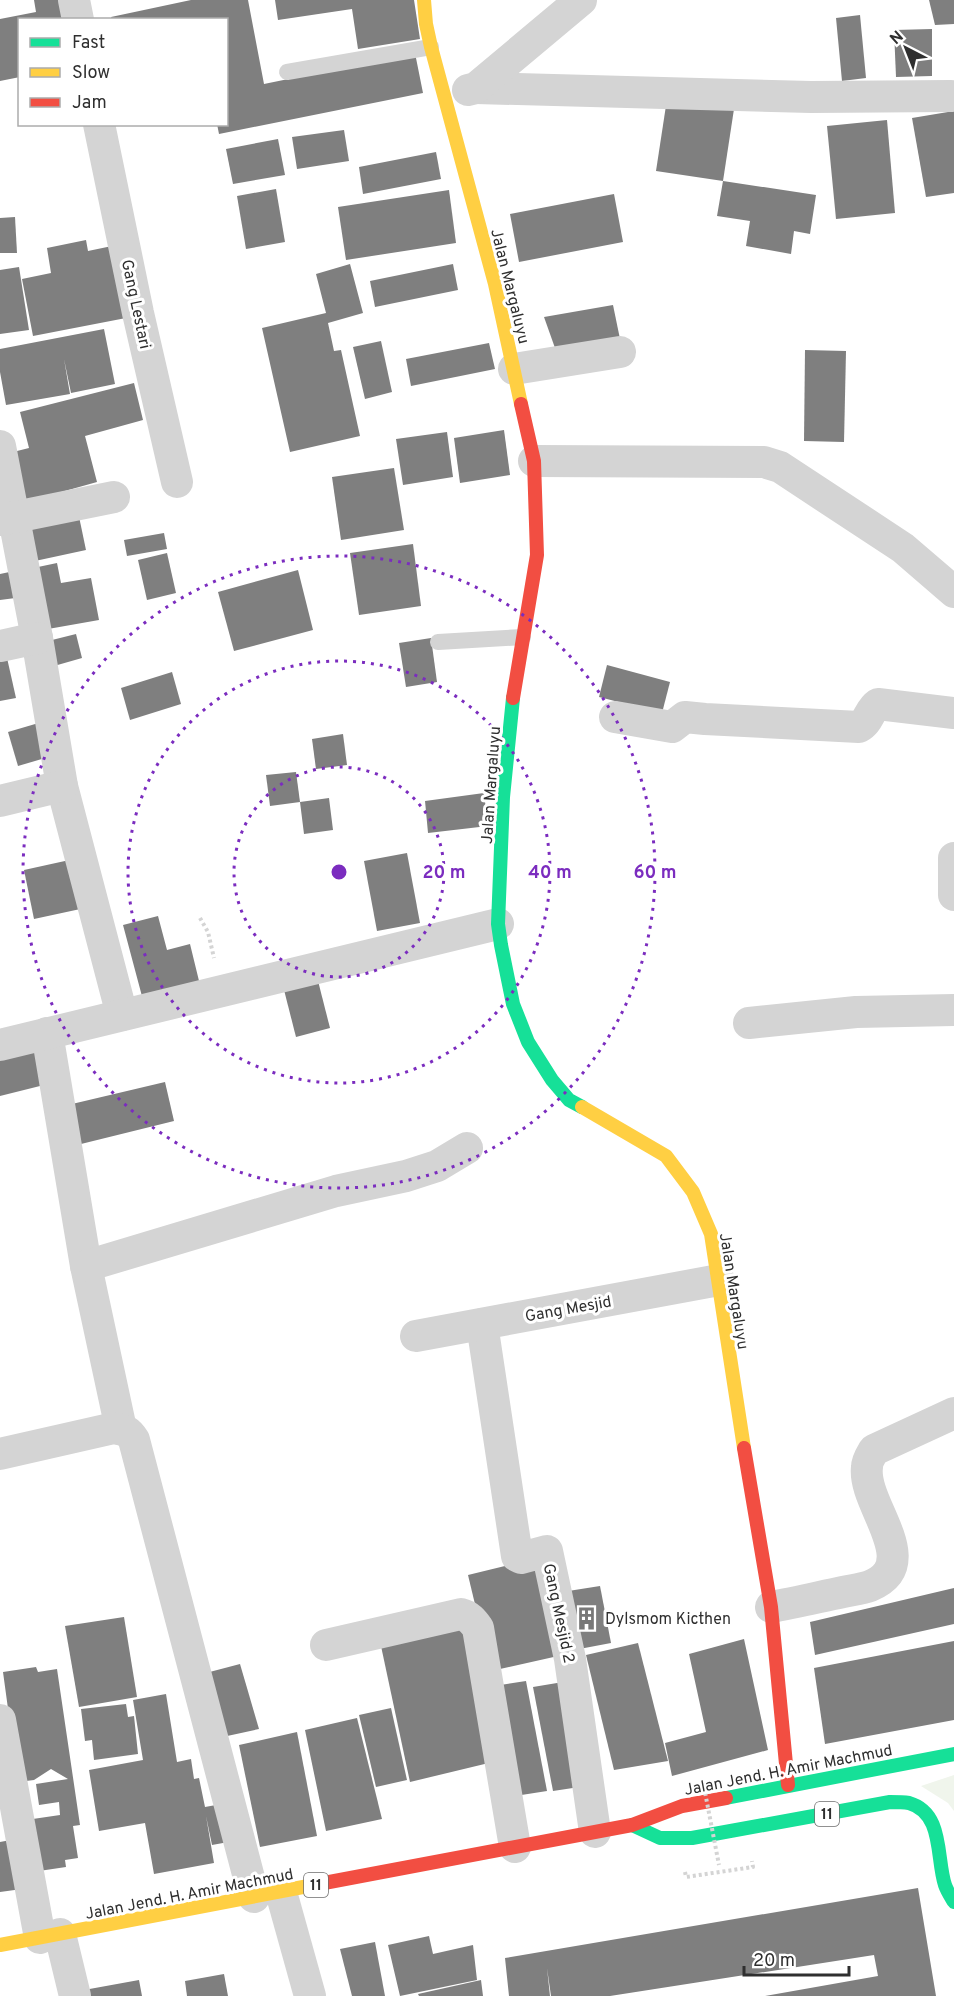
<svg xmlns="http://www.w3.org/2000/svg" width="954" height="1996" font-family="Overpass,sans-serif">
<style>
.green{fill:#f0f5ec}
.building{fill:#7f7f7f}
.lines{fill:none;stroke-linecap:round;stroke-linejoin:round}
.path{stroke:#d4d4d4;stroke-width:4;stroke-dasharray:3 3;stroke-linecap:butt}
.lane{stroke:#d4d4d4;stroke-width:16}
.street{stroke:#d4d4d4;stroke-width:32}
.fast{stroke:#16e098;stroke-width:14}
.slow{stroke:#ffcf43;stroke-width:14}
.jam{stroke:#f24e42;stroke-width:14}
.path-bridge{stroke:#d4d4d4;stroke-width:4;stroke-dasharray:3 3;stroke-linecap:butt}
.ring{fill:none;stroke:#7b2cbf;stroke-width:3;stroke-dasharray:3 6}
.labels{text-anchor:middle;stroke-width:6;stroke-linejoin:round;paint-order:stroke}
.shield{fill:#fff;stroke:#6d6d6d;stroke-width:1.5}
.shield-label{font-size:15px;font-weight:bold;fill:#2f2f2f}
.street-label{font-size:16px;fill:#2f2f2f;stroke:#fff}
.poi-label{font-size:16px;fill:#2f2f2f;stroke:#fff;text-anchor:start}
.centre{fill:#7b2cbf;stroke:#fff;stroke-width:3}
.ring-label{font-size:18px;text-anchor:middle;font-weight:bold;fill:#7b2cbf;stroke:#fff;stroke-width:6;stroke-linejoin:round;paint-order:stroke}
</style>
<rect width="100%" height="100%" fill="#fff"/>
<path class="green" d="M954 1775V1811L948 1803 921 1786Z"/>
<g class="building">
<path d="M34 0H60L64 20H20V77L0 81V19L36 12Z"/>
<path d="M191 0H248L264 84 415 53 423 93 219 134 217 124H226V20H112L111 17Z"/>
<path d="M275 0H414L420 39 358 49 352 9 278 20Z"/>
<path d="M929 0H954V24L935 25Z"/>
<path d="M860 15 866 78 842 81 836 18Z"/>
<path d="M932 29V76L896 77 894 30Z"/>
<path d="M667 99 734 109 723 181 656 171Z"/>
<path d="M954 111V193L926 197 912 118Z"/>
<path d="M887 120 895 213 836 219 827 126Z"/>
<path d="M344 130 349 161 297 169 292 137Z"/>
<path d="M278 139 285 175 233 184 226 149Z"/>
<path d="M436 152 441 179 363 194 359 167Z"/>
<path d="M723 181 816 195 810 234 794 231 791 254 746 246 750 221 717 216Z"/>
<path d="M276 189 285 242 246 249 237 196Z"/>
<path d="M449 190 456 243 346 260 338 207Z"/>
<path d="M614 194 623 242 519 262 510 214Z"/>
<path d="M15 217 17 253H0V218Z"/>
<path d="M86 240 88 251 112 246 126 318 33 336 22 279 51 273 47 248Z"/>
<path d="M350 264 363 313 328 323 334 351 341 350 360 436 290 452 262 328 326 313 316 274Z"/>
<path d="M453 264 458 290 375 307 370 281Z"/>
<path d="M19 267 29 330 0 334V270Z"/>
<path d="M613 305 620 339 555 348 544 317Z"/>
<path d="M104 329 115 384 71 393 64 359 70 394 6 405 0 372V349Z"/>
<path d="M381 341 392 392 365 399 353 347Z"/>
<path d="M489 343 495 369 411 386 406 359Z"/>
<path d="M805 350 846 351 844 442 804 441Z"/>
<path d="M134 383 143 420 85 436 97 482 22 503 9 453 29 448 20 412Z"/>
<path d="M504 430 510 475 460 483 454 438Z"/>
<path d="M447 432 453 477 403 485 396 439Z"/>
<path d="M394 468 404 530 341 540 332 477Z"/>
<path d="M77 507 86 550 35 561 27 518Z"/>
<path d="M164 533 167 549 127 556 124 540Z"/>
<path d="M413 544 421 606 359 615 350 553Z"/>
<path d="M167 553 176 593 147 600 138 560Z"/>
<path d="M57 563 61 583 91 578 99 620 48 629 38 567Z"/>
<path d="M19 570 23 597 0 600V574Z"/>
<path d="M298 570 313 630 234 651 218 592Z"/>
<path d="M76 634 82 658 54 666 48 641Z"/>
<path d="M431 638 437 682 406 687 399 643Z"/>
<path d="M0 649H5L16 698 0 701Z"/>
<path d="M607 665 670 682 662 713 599 697Z"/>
<path d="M172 672 181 704 130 720 121 688Z"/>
<path d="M42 722 52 756 18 766 8 732Z"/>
<path d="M343 734 347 765 316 769 312 739Z"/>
<path d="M296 772 300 802 270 806 266 775Z"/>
<path d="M484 793 488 826 428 833 425 801Z"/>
<path d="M329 798 333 830 304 834 300 802Z"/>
<path d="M407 853 420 923 377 931 364 861Z"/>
<path d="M74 859 85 908 34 919 24 870Z"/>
<path d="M158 916 167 950 190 944 200 985 143 1000 123 925Z"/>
<path d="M317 977 330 1028 296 1037 283 986Z"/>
<path d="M40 1046 48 1084 0 1096V1056Z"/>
<path d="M165 1082 174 1121 81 1144 72 1104Z"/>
<path d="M542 1557 567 1654 491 1671 468 1575Z"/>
<path d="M600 1586 611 1643 574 1650 562 1592Z"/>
<path d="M954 1588V1624L815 1655 810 1622Z"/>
<path d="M124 1617 137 1697 79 1707 65 1626Z"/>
<path d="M466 1627 497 1761 410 1782 381 1646Z"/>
<path d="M744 1639 768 1750 672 1776 665 1743 706 1732 689 1654Z"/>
<path d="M954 1641V1720L825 1744 814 1668Z"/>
<path d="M638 1643 668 1761 614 1770 586 1655Z"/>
<path d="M240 1664 259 1729 218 1738 202 1674Z"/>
<path d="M36 1667 38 1672 57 1669 80 1825 73 1826 78 1858 65 1860 66 1867 39 1871 26 1820 60 1815 59 1802 39 1805 36 1784 68 1779 51 1769 34 1780 18 1782 3 1672Z"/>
<path d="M526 1681 547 1791 515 1796 494 1686Z"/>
<path d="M563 1682 586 1786 553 1791 533 1687Z"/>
<path d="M166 1694 177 1762 191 1759 194 1779 199 1778 205 1807 227 1803 234 1841 212 1845 206 1816 214 1863 154 1874 145 1823 99 1831 89 1770 143 1760 133 1700Z"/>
<path d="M126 1704 128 1717 134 1716 138 1754 94 1760 92 1740 85 1741 81 1709Z"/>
<path d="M391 1708 407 1780 376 1787 359 1715Z"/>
<path d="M357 1718 382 1819 326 1831 305 1730Z"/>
<path d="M297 1732 317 1836 260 1847 239 1745Z"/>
<path d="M16 1839 22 1889 0 1892V1842Z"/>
<path d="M918 1888 936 1996H765L878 1976 874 1955 610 1996H551L547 1968 550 1996H509L505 1958Z"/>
<path d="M429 1936 433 1954 473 1945 477 1980 400 1996 388 1945Z"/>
<path d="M375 1942 385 1996H352L340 1949Z"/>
<path d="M224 1974 228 1996H187L185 1981Z"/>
<path d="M139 1980 142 1996H85L84 1990Z"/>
<path d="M481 1980 483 1996H419L418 1994Z"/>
</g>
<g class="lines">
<g class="path">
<path d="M200 918 208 932 214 958"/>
<path d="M685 1872 686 1877 753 1867 752 1861"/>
</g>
<g class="lane">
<path d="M287 72 431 47"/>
<path d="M438 642 523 637"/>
</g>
<g class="street">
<path d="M74 0 78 20"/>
<path d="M476 88 811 97 951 96"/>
<path d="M468 90 476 88 581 0"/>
<path d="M99 124 138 313 177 482"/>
<path d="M514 369 620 352"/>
<path d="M0 446 37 638 62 786 122 1015"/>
<path d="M534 461 764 462 780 467 903 548 954 592"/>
<path d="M0 520 114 497"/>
<path d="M0 646 37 638"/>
<path d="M615 717 672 727 685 717 705 719 859 727C869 722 869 710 878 704L954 713"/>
<path d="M0 801 62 786"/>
<path d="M954 858V895"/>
<path d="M749 1023 856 1012 954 1010"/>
<path d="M47 1033 86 1266 121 1429"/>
<path d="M0 1045 498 924"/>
<path d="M86 1266 336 1191 406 1176 437 1166 467 1148"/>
<path d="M482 1324 517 1556 521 1558 547 1551 570 1659 595 1832"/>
<path d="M416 1336 719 1280"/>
<path d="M0 1454 114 1428C124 1430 128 1430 134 1440L254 1897"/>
<path d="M771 1607C795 1603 819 1597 843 1592 852 1590 862 1589 870 1586 925 1563 862 1505 867 1467 867 1461 871 1455 874 1450L954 1413"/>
<path d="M326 1645 461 1614C469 1616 473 1621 478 1628L515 1847"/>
<path d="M0 1720 40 1938"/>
<path d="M281 1892 310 1996"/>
<path d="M60 1934 75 1996"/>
</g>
<g class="fast">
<path d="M513 698 503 797 498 924 501 945 513 1004 528 1042 552 1080 569 1100 582 1107"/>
<path d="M726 1798 954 1754"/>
<path d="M632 1825 660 1838H692L890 1802C896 1802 903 1802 909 1803 944 1813 936 1858 945 1885 947 1891 951 1897 954 1902"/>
</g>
<g class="slow">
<path d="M424 0 426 24 431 47 495 284 521 404"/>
<path d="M582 1107 666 1156 693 1192 711 1234 744 1448"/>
<path d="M0 1945 324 1883"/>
</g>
<g class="jam">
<path d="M513 698 537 555 534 461 521 404"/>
<path d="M744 1448 771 1607 788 1785"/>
<path d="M324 1883 632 1825 682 1806 726 1798"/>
</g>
<path class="path-bridge" d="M704 1787 719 1865"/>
</g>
<g class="ring">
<circle cx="339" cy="872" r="105"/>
<circle cx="339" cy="872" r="211"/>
<circle cx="339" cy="872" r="316"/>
</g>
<defs>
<symbol id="building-bare" viewBox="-9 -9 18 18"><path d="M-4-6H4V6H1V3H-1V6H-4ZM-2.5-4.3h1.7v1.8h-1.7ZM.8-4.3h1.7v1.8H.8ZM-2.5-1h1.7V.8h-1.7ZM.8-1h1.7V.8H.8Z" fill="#787878" stroke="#fff" stroke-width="2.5" paint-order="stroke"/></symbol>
</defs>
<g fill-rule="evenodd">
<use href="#building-bare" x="570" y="1602" width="33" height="33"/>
</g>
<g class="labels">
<g class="shield">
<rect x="815" y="1802" width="24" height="24" rx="4.5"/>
<rect x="304" y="1873" width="24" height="24" rx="4.5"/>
</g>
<g class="shield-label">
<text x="827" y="1819">11</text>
<text x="316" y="1890">11</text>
</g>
<g class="street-label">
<text transform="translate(511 286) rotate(76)" y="6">Jalan Margaluyu</text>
<text transform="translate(137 304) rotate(78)" y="6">Gang Lestari</text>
<text transform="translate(490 785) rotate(-86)" y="6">Jalan Margaluyu</text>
<text transform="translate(735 1291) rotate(81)" y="6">Jalan Margaluyu</text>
<text transform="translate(568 1308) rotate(-10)" y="6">Gang Mesjid</text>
<text transform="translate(560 1613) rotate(78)" y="6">Gang Mesjid 2</text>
<text transform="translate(788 1769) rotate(-11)" y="6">Jalan Jend. H. Amir Machmud</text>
<text transform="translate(189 1893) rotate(-11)" y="6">Jalan Jend. H. Amir Machmud</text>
</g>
<g class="poi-label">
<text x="605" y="1624">Dylsmom Kicthen</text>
</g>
</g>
<circle cx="339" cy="872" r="9" class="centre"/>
<g class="ring-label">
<text x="444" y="878">20 m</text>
<text x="550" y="878">40 m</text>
<text x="655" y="878">60 m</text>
</g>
<rect x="18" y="18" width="210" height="108" fill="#ffffff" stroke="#acacac" stroke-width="1.5"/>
<rect x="30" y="38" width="30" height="9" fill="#16e098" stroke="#acacac" stroke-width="1.5"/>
<text x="72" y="48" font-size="18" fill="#2f2f2f">Fast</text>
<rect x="30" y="68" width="30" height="9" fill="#ffcf43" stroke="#acacac" stroke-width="1.5"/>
<text x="72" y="78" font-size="18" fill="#2f2f2f">Slow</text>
<rect x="30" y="98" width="30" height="9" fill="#f24e42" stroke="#acacac" stroke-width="1.5"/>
<text x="72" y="108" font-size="18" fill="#2f2f2f">Jam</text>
<g transform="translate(906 48) rotate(318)" stroke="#ffffff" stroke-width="4.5" paint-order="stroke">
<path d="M0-4.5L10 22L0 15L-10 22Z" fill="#2f2f2f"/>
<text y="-9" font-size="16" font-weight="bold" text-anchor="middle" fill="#2f2f2f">N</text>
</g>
<path d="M744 1966v9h105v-9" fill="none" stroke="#2f2f2f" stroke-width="3"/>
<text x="753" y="1966" font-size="18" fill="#2f2f2f" stroke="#ffffff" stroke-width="4.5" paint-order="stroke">20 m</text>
</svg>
